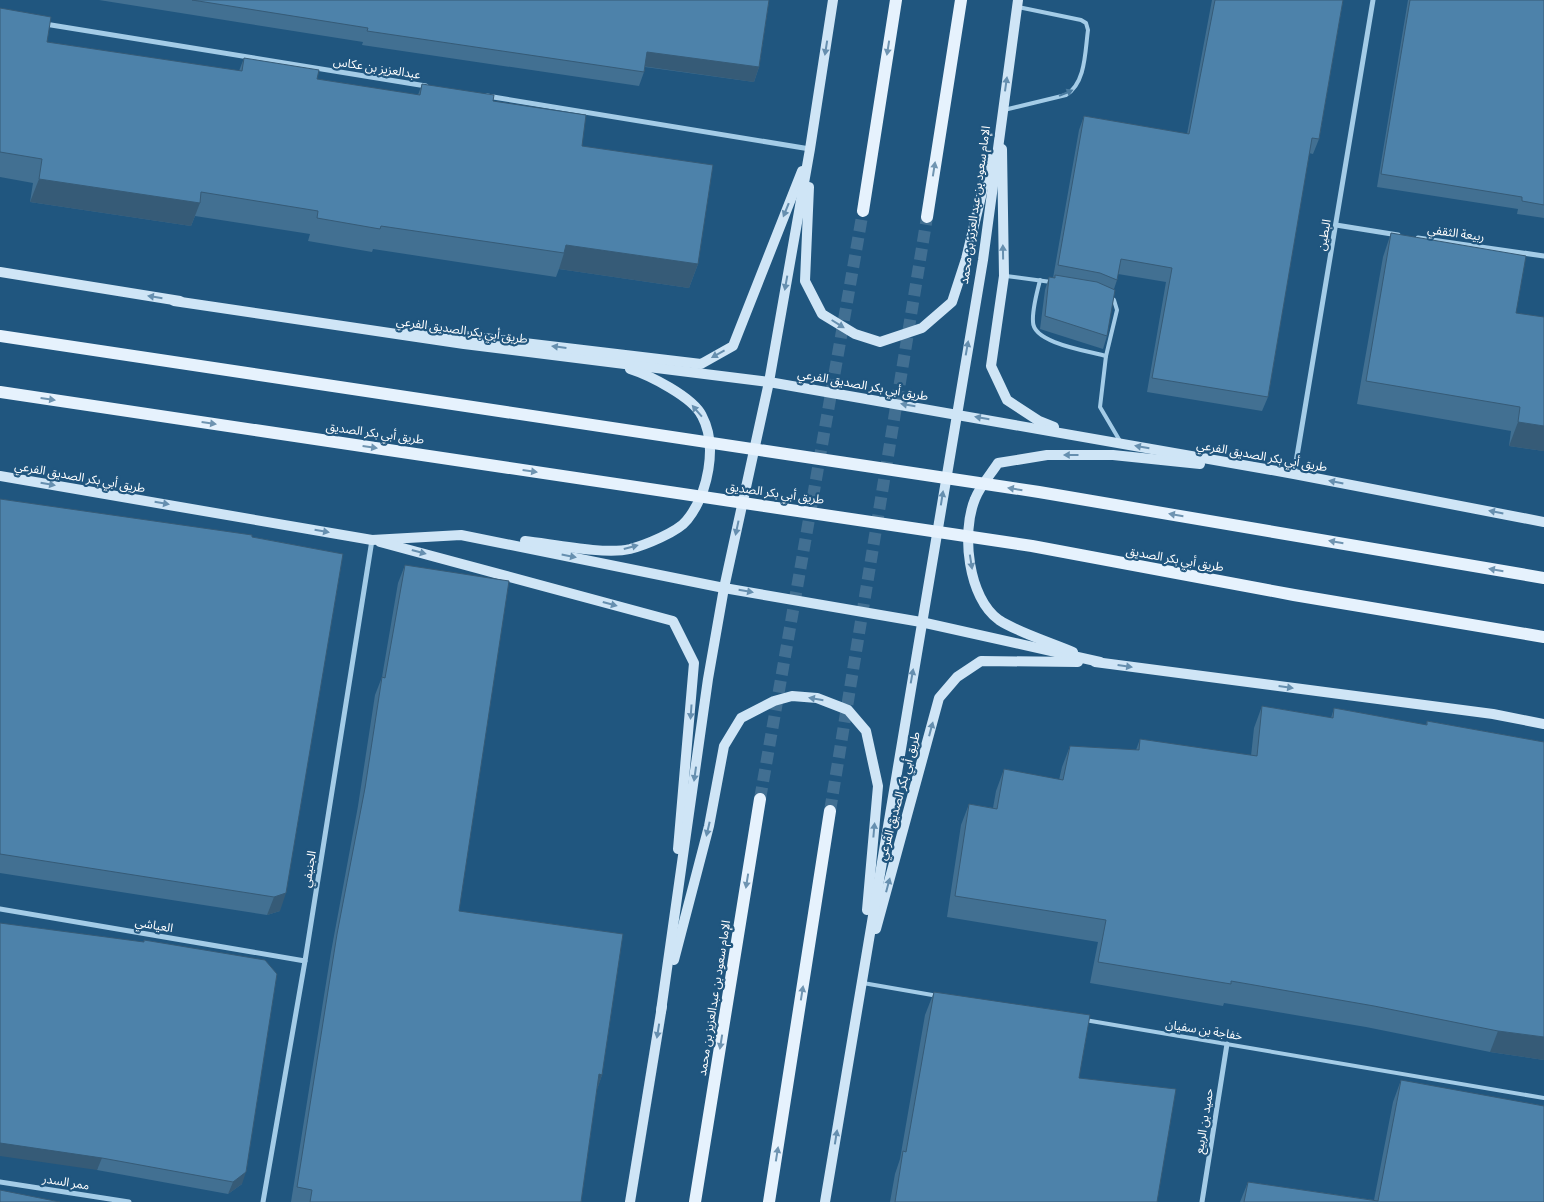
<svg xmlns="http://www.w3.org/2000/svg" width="1544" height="1202" font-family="'Source Sans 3','Noto Sans Arabic',sans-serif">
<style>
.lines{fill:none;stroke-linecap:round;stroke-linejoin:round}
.primary-tunnel{stroke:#416f92;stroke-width:12;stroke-dasharray:12 6;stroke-linecap:butt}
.lane{stroke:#a4cce7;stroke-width:4}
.street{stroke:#a4cce7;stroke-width:5}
.secondary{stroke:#cfe5f6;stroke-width:10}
.primary{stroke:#e6f2fd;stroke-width:12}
.primary-bridge{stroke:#e6f2fd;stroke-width:12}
.wall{fill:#427092}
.shaded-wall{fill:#365b77}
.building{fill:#4d82aa;stroke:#365b77}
.oneway{fill:#668faf}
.oneway2{fill:#6f94b1}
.oneway3{fill:#48799e}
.labels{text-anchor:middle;stroke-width:4.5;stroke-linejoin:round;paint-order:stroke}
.street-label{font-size:12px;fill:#fff;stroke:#20567f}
</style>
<rect width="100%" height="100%" fill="#20567f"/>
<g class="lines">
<g class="primary-tunnel">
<path d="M760 799 863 211"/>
<path d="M830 811 927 217"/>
</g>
<g class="lane">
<path d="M1004 110 1066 95C1086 83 1085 51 1088 30L1086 23 1081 20 1018 7"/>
<path d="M1006 276 1051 282"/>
<path d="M1040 280C1037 293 1032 309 1033 322 1033 343 1088 351 1106 356"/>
<path d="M1111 298 1114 300 1117 310 1106 356 1100 407 1120 441"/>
<path d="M863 983 938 996"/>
<path d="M1085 1020 1544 1098"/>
</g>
<g class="street">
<path d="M45 24 426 86"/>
<path d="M487 96 810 149"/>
<path d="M1336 225 1398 235"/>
<path d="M1418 238 1544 256"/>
<path d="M1294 474 1373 0"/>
<path d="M0 909 305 961"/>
<path d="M0 1182 129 1202"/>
<path d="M263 1202 305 961 372 540"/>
<path d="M1202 1202 1227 1044"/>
</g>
<g class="secondary">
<path d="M1002 149 1004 276 991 366 1007 400 1039 421 1054 427"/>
<path d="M809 187 805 281 822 314 855 334 880 342 922 328 952 302 966 259 990 159"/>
<path d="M0 272 180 301"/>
<path d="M174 301 464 344 769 382 1294 474 1544 522"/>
<path d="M400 328 701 364 733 346 802 171"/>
<path d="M0 476 372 540 461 535 724 588 921 622 1100 662"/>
<path d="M525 541C552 544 605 555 630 549 645 545 678 532 687 520 708 494 718 446 702 416 693 397 649 375 630 369"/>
<path d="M380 542 673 621 694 663 678 849"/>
<path d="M1073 652C1052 643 1017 632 999 620 968 598 961 533 975 499 980 486 991 474 998 463L1047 455H1113L1200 464"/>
<path d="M1095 662 1493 714 1544 724"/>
<path d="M876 929 939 698 957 677 981 661 1078 662"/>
<path d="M674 960 709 826 724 746 741 718 774 701 792 696 817 698 848 710 866 731 878 786 867 910"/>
<path d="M661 1011 708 679 724 588 769 382 810 149 833 0"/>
<path d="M630 1202 662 1006"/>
<path d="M825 1202 983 260 1018 0"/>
</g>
<g class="primary">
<path d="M863 211 896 0"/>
<path d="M927 217 961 0"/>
<path d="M695 1202 760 799"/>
<path d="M769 1202 830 811"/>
</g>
<g class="primary-bridge">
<path d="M0 336 1039 492 1544 578"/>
<path d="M0 392 1032 546 1294 595 1544 637"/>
</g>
</g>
<g class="wall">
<path d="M99 0H769L759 67 754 82 645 67 644 72 639 86 362 45 363 42Z"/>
<path d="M1211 0H1343L1319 139 1313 154 1309 153 1268 397 1262 411 1147 392 1166 282 1118 274 1117 280 1114 289 1107 336 1103 349 1040 329 1045 290 1049 277 1053 278 1079 130 1084 116 1187 134 1212 0Z"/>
<path d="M1408 0H1544V218L1517 214 1518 209 1377 187Z"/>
<path d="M0 8 47 42 239 71 244 58 317 79 418 95 422 84 493 101 582 146 698 264 689 288 559 269 556 277 373 249 372 252 308 241 310 234 195 216 191 226 30 202 33 183 0 177Z"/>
<path d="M1391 233 1516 313 1544 317V451L1509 446 1511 431 1357 404 1383 257Z"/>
<path d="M0 499 252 537 280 911 267 915 0 873Z"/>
<path d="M405 565 459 911 602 1075 596 1092 581 1202H291L331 952 358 806 375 695 382 677 398 583Z"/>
<path d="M1262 706 1331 718 1334 708 1426 725 1427 721 1544 742V1060L1490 1052 1366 1027 1224 1003 1223 1006 1090 983 1098 942 947 917 961 825 969 804 993 808 996 791 1004 769 1059 780 1062 767 1070 746 1136 750 1140 739 1251 756 1254 728Z"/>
<path d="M144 940 242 1184 228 1194 97 1170Z"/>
<path d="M934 992 1079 1078 1157 1202H890L895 1174 900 1159 925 1015Z"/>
<path d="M1401 1080 1544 1202H1240L1248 1182 1374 1200 1393 1102Z"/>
</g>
<g class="shaded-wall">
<path d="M647 52 759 67 754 82 642 66Z"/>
<path d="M39 179 200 203 191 226 30 202Z"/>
<path d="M566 245 698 264 689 288 559 269 564 253Z"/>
<path d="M1518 422 1544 426V451L1509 446Z"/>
<path d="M286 893 280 911 267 915 274 897Z"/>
<path d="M1498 1031 1544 1037V1060L1490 1052Z"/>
<path d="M599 1074 602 1075 596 1093Z"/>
<path d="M0 1143 102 1158 97 1170 0 1156Z"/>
<path d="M246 1172 242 1184 228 1194 233 1182Z"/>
</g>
<g class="building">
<path d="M192 0H769L759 67 647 52 644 72 367 31 368 28Z"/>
<path d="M1215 0H1343L1319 139 1312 138 1268 397 1152 378 1172 268 1121 259 1117 280 1100 273 1058 265 1084 116 1189 134Z"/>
<path d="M1410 0H1544V205L1522 201V197L1381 174Z"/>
<path d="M0 8 51 17 47 42 242 71 244 58 319 70 317 79 420 95 422 84 494 95 493 101 586 115 582 146 713 165 698 264 566 245 564 253 381 226 380 229 317 218 318 211 201 192 200 203 39 179 42 159 0 152Z"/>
<path d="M1391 233 1526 256 1516 313 1544 317V426L1518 422 1520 407 1366 381Z"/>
<path d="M1055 275 1097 282 1115 290 1107 336 1045 316 1049 277 1055 278Z"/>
<path d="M0 499 252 535V537L343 554 286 893 274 897 0 854Z"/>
<path d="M405 565 509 581 459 911 623 934 602 1075 599 1074 581 1202H310L312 1190 297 1187 337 934 365 788 382 677 385 678Z"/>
<path d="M1262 706 1333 718 1334 708 1427 725V721L1544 742V1037L1498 1031 1374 1006 1231 981V984L1098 962 1106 920 955 896 969 804 997 809 1004 769 1063 780 1070 746 1139 750 1140 739 1257 756Z"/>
<path d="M0 923 144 942V940L265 960 277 974 246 1172 233 1182 102 1158 0 1143Z"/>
<path d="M934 992 1090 1015 1079 1078 1176 1089 1157 1202H895L903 1151 906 1152Z"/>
<path d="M1401 1080 1544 1106V1202H1244L1248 1182 1378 1201Z"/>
<path d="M0 1190 60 1202H0Z"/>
</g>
<defs><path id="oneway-solid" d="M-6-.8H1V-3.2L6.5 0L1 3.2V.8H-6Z" transform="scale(1.25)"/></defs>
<g class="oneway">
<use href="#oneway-solid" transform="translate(826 48) rotate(99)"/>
<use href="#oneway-solid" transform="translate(1006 84) rotate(-82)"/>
<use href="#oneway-solid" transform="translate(786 210) rotate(112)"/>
<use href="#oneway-solid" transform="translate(1003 252) rotate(-91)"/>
<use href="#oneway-solid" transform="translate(786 283) rotate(100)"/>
<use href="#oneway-solid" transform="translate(155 297) rotate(-171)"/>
<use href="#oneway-solid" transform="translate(838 324) rotate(32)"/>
<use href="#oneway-solid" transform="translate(559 347) rotate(-173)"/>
<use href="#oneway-solid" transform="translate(967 348) rotate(-80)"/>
<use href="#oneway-solid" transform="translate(718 354) rotate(151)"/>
<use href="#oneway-solid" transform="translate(908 405) rotate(-170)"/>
<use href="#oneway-solid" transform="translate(697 411) rotate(-131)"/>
<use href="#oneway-solid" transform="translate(982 418) rotate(-170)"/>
<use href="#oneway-solid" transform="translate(1142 447) rotate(-170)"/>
<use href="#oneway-solid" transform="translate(1071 455) rotate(-180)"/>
<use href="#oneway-solid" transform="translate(1336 482) rotate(-169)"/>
<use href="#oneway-solid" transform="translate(48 484) rotate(10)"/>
<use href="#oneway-solid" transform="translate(942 498) rotate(-81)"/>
<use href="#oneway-solid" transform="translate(162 503) rotate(10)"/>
<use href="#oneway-solid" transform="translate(1496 512) rotate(-169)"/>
<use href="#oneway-solid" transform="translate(737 528) rotate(102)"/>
<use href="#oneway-solid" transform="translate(322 531) rotate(10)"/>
<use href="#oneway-solid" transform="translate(631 547) rotate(-15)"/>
<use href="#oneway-solid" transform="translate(419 552) rotate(15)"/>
<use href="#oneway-solid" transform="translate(569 556) rotate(11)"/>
<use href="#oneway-solid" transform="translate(971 562) rotate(81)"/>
<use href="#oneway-solid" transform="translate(746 591) rotate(10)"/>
<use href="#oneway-solid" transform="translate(610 604) rotate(15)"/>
<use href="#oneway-solid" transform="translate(1125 666) rotate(8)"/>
<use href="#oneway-solid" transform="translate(912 676) rotate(-80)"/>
<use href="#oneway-solid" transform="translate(1286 687) rotate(8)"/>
<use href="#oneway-solid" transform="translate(816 699) rotate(-170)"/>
<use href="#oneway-solid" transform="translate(691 712) rotate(94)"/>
<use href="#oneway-solid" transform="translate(931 729) rotate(-75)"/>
<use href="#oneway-solid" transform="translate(695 774) rotate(98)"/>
<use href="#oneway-solid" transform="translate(708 829) rotate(103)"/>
<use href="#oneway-solid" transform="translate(874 830) rotate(-85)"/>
<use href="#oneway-solid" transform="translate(888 885) rotate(-75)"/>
<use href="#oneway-solid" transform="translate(658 1031) rotate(99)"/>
<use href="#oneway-solid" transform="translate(836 1137) rotate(-81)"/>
</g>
<g class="oneway2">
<use href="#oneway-solid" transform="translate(888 48) rotate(99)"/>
<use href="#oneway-solid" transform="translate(934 169) rotate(-81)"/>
<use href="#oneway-solid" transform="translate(48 399) rotate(8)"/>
<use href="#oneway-solid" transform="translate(209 423) rotate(8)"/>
<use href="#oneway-solid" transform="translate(370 447) rotate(8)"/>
<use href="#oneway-solid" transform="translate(530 471) rotate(8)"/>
<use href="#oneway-solid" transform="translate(1015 489) rotate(-171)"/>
<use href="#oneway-solid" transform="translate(1176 515) rotate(-170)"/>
<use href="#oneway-solid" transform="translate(1336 542) rotate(-170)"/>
<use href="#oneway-solid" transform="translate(1496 570) rotate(-170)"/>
<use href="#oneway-solid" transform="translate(747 881) rotate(99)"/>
<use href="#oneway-solid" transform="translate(802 993) rotate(-81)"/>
<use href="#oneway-solid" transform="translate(721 1042) rotate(99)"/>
<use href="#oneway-solid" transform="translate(777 1154) rotate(-81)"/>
</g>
<use class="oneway3" href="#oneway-solid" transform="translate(1066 93) rotate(-23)"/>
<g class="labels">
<g class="street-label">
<text transform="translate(377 68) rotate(9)" y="4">عبدالعزيز بن عكاس</text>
<text transform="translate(975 205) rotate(-82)" y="4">الإمام سعود بن عبد العزيز بن محمد</text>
<text transform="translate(1456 233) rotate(8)" y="4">ربيعة الثقفي</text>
<text transform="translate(1324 235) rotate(-80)" y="4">البطين</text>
<text transform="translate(462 330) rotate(8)" y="4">طريق أبي بكر الصديق الفرعي</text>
<text transform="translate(863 385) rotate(10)" y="4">طريق أبي بكر الصديق الفرعي</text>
<text transform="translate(375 433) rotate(8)" y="4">طريق أبي بكر الصديق</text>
<text transform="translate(1262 456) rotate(10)" y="4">طريق أبي بكر الصديق الفرعي</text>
<text transform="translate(80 477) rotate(10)" y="4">طريق أبي بكر الصديق الفرعي</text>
<text transform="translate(775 493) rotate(8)" y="4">طريق أبي بكر الصديق</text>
<text transform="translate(1175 559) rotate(10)" y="4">طريق أبي بكر الصديق</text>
<text transform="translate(899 796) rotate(-75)" y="4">طريق أبي بكر الصديق الفرعي</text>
<text transform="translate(309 869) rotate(-81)" y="4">الجنيفي</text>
<text transform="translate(154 925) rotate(10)" y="4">العياشي</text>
<text transform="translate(714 998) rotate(-81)" y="4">الإمام سعود بن عبدالعزيز بن محمد</text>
<text transform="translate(1204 1030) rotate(9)" y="4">خفاجة بن سفيان</text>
<text transform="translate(1204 1121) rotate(-81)" y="4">حميد بن الربيع</text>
<text transform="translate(66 1182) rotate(9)" y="4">ممر السدر</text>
</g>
</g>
</svg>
